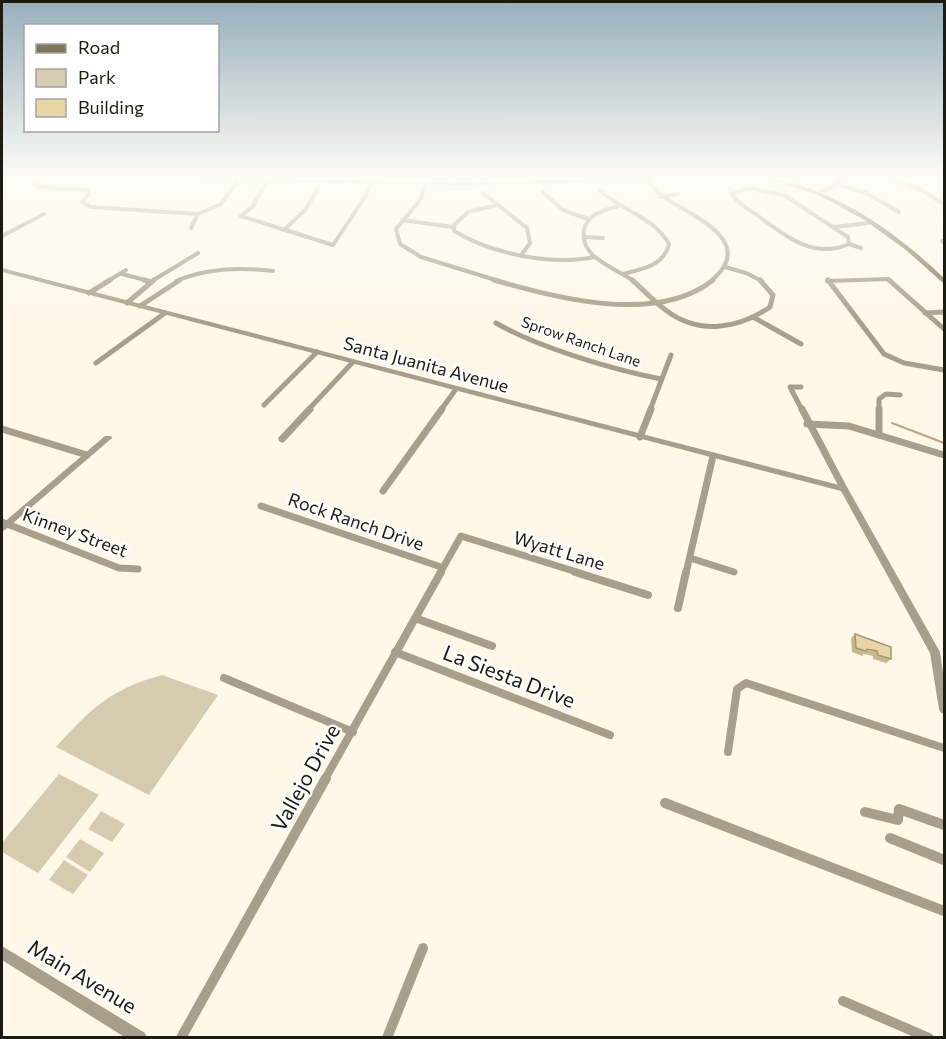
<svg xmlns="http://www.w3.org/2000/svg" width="946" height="1039" font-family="Commissioner,sans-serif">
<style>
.green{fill:#d6cbaf}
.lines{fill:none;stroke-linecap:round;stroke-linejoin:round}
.stream{stroke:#bba87a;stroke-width:2}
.minor-far4{stroke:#a79f8b;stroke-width:4}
.minor-far3{stroke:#a79f8b;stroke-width:5}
.minor-far2{stroke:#a79f8b;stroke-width:7}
.minor-far1{stroke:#a79f8b;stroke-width:8}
.minor{stroke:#a79f8b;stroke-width:10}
.tertiary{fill:#a79f8b;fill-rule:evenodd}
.secondary{fill:#807557;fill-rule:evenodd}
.wall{fill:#c8b890}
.building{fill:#e9d6a7;stroke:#a39675;stroke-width:1.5}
.labels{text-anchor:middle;stroke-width:4.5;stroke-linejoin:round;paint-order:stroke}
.far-street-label{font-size:15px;fill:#1d1a10;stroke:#fff}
.street-label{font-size:18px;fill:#1d1a10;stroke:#fff}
.near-street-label{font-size:21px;fill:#1d1a10;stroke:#fff}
</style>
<rect width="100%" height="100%" fill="#fff8e9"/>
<g class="green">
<path d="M162 675 218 695 149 795 56 747C90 709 111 689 162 675Z"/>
<path d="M59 774 99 795 38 873 2 852V843Z"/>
<path d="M101 811 125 824 112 842 88 829Z"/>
<path d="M80 839 104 853 90 872 66 857Z"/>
<path d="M64 860 88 875 73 894 49 880Z"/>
</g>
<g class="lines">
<path class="stream" d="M892 423 944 443"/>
<g class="minor-far4">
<path d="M37 179 34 184 39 187 87 190 89 194 82 202 91 207 198 214 221 204 238 180"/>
<path d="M425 179 421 199 396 229 400 244 421 257 499 281"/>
<path d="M647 179C653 187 659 194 667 199 694 217 758 242 711 281"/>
<path d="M894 179 918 188 944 204"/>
<path d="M268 180 253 206 241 216 333 245 365 197 373 179"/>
<path d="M837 184 866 193 899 212"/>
<path d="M748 188 784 195 848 237 849 244C813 260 784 235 757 215 748 209 737 203 732 194Z"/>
<path d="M600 190C622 211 654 217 669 244 664 266 642 269 623 274"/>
<path d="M543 192 563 210 588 219"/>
<path d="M820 192 836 185 839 179"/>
<path d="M483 193 527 228 530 243 522 254"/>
<path d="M660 197 678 194"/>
<path d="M497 205 468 212 454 225V231C492 254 552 266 595 257"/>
<path d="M618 206C605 210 587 214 584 230 579 258 616 268 634 281"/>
<path d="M402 220 453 227"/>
<path d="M834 227 869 223"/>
<path d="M191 228 198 214"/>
<path d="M284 230 306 209 317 190"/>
<path d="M2 236 44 214"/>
<path d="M584 237 603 238"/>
<path d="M942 241 944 243"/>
<path d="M849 244 861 248"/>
<path d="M725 267 746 273 762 281"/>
<path d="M122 274 149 281"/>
<path d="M108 281 126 270"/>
<path d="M152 281 198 253"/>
<path d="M176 281C206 268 241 267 273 271"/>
<path d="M827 281 888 279 891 281"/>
</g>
<g class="minor-far3">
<path d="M144 280 151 282"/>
<path d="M494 280C556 298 657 325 713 280"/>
<path d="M632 280C644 290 654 302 667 311 699 335 738 329 770 307L773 295 760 280"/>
<path d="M828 280 884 354 904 363 944 370"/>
<path d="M889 280 944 329"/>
<path d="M89 293 110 280"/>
<path d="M127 303 154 280"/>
<path d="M140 306 180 280"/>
<path d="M925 313 944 312"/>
<path d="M753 317 801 344"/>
<path d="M496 323C537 347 614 370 661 379"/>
<path d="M96 363 165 313"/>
<path d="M801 387H790L802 410"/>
<path d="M264 405 317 352"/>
<path d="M308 410 353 362"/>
<path d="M441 410 456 389"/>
<path d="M650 410 671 355"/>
<path d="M879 410V399L886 394 900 395"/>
</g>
<g class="minor-far2">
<path d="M802 409 844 489"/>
<path d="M879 409V435"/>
<path d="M807 424 849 426 944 455"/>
<path d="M2 429 87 455"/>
<path d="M640 437 651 409"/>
<path d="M282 439 310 409"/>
<path d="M383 491 442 409"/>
<path d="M261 506 441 567"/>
<path d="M2 522 119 568 138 569"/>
<path d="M690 558 734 572"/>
<path d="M440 573 461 536 580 573"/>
<path d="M686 573 713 456"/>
</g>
<g class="minor-far1">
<path d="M575 572 648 595"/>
<path d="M678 608 686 572"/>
<path d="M415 618 492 646"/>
<path d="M395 652 610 735"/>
<path d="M224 678 353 732"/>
<path d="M728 752 737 689 746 683 944 748"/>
<path d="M325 779 441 572"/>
</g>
<g class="minor">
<path d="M665 803 944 911"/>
<path d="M865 812 898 820 899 809 944 825"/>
<path d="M890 838 944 860"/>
<path d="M843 1001 929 1038"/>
<path d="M181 1038 326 778"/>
<path d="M387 1038 423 948"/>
</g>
<g class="tertiary">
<path d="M2 268 847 487 940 652 944 680V714L940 712 939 709 930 653 841 491 2 272Z"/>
<path d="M105 436H111L112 438 5 530 2 531V524Z"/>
<path d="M2 946 145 1033 147 1038H126L2 960Z"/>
</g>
<g class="secondary">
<path d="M200 179 468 183 607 179H650L648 180 468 185 202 180Z"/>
<path d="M771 179C785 179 798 184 811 189 862 208 905 241 944 278V283L942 282 906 250 863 219 818 195Z"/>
</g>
</g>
<path class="wall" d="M855 634 891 659 886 663 873 659V656L864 654 862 656 852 652 851 638Z"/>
<path class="building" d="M855 634 891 647V659L878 655 877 651 867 649 866 651 856 648Z"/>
<linearGradient id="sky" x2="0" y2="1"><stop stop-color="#96afbc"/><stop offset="0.55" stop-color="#fffcf5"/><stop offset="1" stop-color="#fffcf5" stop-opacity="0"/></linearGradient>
<rect width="946" height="324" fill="url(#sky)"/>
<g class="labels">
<g class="far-street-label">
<text transform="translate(581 342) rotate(19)" y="5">Sprow Ranch Lane</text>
</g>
<g class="street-label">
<text transform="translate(426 365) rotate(15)" y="6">Santa Juanita Avenue</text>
<text transform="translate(356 522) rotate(19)" y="6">Rock Ranch Drive</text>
<text transform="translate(75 533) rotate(20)" y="6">Kinney Street</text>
<text transform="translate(559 551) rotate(17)" y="6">Wyatt Lane</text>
</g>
<g class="near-street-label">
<text transform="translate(509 677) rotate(21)" y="7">La Siesta Drive</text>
<text transform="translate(306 778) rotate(-61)" y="7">Vallejo Drive</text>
<text transform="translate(82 977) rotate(31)" y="7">Main Avenue</text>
</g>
</g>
<rect width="946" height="1039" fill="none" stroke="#1d1a10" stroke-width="6"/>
<rect x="24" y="24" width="195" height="108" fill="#ffffff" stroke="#a5a39f" stroke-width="1.5"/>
<rect x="36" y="44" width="30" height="9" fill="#807557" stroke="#a5a39f" stroke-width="1.5"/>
<text x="78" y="54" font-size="18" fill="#1d1a10">Road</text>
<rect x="36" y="69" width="30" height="18" fill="#d6cbaf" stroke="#a5a39f" stroke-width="1.5"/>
<text x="78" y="84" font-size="18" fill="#1d1a10">Park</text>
<rect x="36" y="99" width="30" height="18" fill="#e9d6a7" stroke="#a5a39f" stroke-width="1.5"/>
<text x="78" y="114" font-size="18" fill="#1d1a10">Building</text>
</svg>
